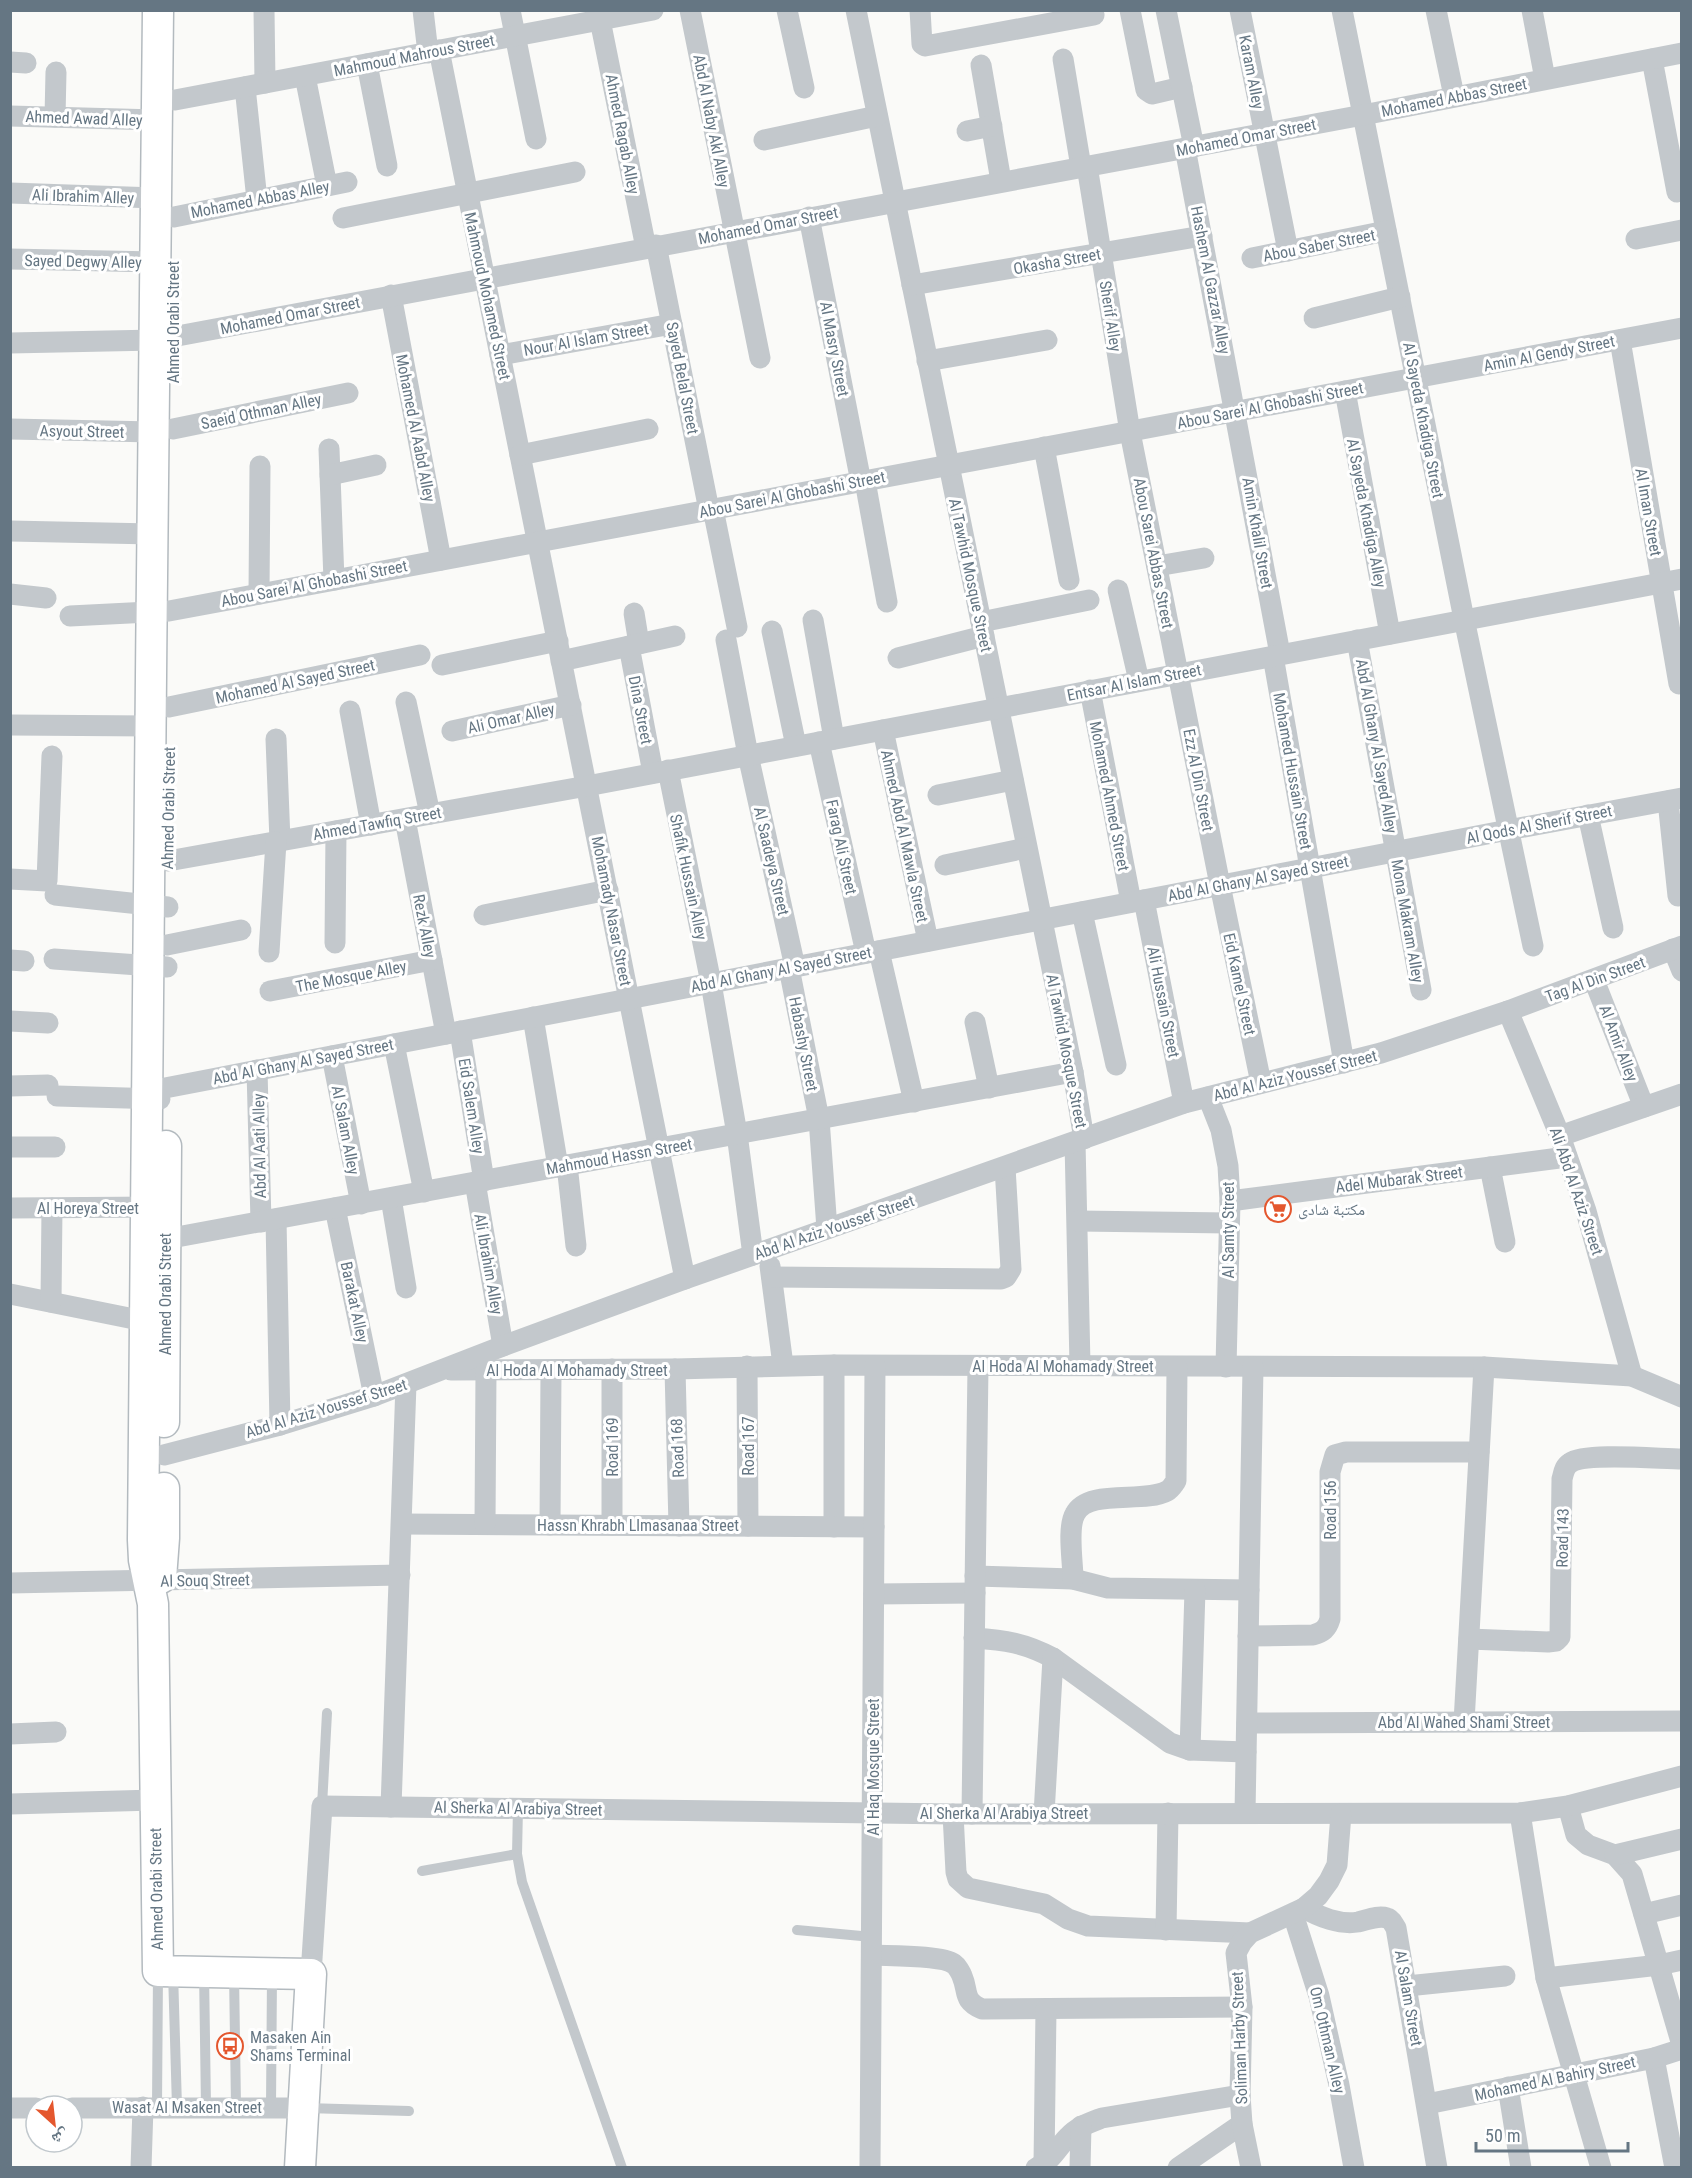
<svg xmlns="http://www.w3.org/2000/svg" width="1692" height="2178" font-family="'Roboto Condensed','Noto Naskh Arabic',sans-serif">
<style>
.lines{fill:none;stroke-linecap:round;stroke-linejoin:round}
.secondary-casing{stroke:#b3babf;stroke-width:33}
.lane{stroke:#c3c8cc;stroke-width:10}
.street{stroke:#c3c8cc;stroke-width:21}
.secondary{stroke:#fff;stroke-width:30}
.labels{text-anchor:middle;stroke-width:6;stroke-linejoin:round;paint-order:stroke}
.street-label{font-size:16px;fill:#657683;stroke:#fff}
.poi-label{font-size:16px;fill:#657683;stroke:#fff;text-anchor:start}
</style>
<rect width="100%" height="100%" fill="#fafaf8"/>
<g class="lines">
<defs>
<g id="secondary">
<path d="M158 10C154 520 145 1030 143 1540L144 1560 153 1604 158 1971 311 1974 300 2168"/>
<path d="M164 1422 166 1146"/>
<path d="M161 1578 164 1538V1488"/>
</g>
</defs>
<use href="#secondary" class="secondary-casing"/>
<g class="lane">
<path d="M322 1806 327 1713"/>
<path d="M518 1808 517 1854 522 1882 622 2168"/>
<path d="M422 1871 517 1854"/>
<path d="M797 1930 872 1937"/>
<path d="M173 1972 177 2107"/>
<path d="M204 1972 206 2106"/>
<path d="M234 1973 236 2106"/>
<path d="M157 2107 158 1972"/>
<path d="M271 2107 272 1975"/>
<path d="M306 2108 409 2111"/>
</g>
<g class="street">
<path d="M264 10 265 83"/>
<path d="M423 10 428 53"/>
<path d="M510 10 536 139"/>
<path d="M598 10 646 248"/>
<path d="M690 10 760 358"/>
<path d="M787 10 804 88"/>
<path d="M856 10 1073 1072 1084 1139"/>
<path d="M920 10 922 44 925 46 1094 15"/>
<path d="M1130 10 1146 90 1152 94 1182 87"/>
<path d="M1166 10 1194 147"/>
<path d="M1240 10 1288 251"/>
<path d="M1342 10 1464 619 1533 946"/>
<path d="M1436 10 1454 96"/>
<path d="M1532 10 1545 79"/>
<path d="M439 50 685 1279"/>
<path d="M1063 59 1081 167"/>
<path d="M1652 59 1677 192"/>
<path d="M10 62 26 63"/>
<path d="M367 64 387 166"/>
<path d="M981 65 1001 181"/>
<path d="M305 76 327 186"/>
<path d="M245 87 257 200"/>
<path d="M175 100 653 10"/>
<path d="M10 116 157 120"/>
<path d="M55 117 56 72"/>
<path d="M967 131 992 126"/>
<path d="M764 140 877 116"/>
<path d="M1185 148 1280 654"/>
<path d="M1087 166 1130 432 1220 885 1261 1083"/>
<path d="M10 193 156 198"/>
<path d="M174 217 347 182"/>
<path d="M809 217 861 482"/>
<path d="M343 218 575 172"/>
<path d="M1636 239 1682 230"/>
<path d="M656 245 709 510"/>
<path d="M1252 258 1386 231"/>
<path d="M10 259 156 262"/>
<path d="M912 285 1202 236"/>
<path d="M391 295 441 560"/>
<path d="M1314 318 1400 297"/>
<path d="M1620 340 1679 684"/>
<path d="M10 343 156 340 1363 115 1682 53"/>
<path d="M500 355 672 324"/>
<path d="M927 361 1047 340"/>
<path d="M1345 391 1390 634"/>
<path d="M10 429 154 432"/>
<path d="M173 429 348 393"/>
<path d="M1044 447 1069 580"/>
<path d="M329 449 334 580"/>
<path d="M520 455 648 429"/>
<path d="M330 475 376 465"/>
<path d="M865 481 887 602"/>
<path d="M713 509 737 627"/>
<path d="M10 531 153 534"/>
<path d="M1157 566 1204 558"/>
<path d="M1118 590 1139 681"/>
<path d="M10 594 46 598"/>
<path d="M259 594 260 466"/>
<path d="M634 613 639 644"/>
<path d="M70 616 169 611 1682 328"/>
<path d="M813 620 834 739"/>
<path d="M981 622 1089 600"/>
<path d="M772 631 796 746"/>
<path d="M726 640 748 755 795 967"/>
<path d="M1357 640 1421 990"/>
<path d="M629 646 653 773"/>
<path d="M1273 656 1344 1063"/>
<path d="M898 658 984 636"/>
<path d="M561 661 675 636"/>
<path d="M442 665 558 641"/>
<path d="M1090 690 1131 902"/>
<path d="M406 702 430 814"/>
<path d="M169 707 420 655"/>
<path d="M350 711 371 825"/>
<path d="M10 725 151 726"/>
<path d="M883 730 928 941"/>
<path d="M452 731 571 705"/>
<path d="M276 739 280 841"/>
<path d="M819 742 866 953"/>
<path d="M668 770 711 983 737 1134 753 1255"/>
<path d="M938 795 1013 780"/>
<path d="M1668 801 1678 896"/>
<path d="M1588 815 1613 928"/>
<path d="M405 819 446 1034"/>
<path d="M168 861 587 786 1682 579"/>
<path d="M945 865 1026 848"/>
<path d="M10 879 47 881 52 756"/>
<path d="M55 895 168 907"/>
<path d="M1144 900 1184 1103"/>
<path d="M1082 912 1116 1065"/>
<path d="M484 915 608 890"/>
<path d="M335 943 336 831"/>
<path d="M167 945 241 930"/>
<path d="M1673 949 1682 971"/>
<path d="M879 951 914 1102"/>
<path d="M269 952 276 842"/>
<path d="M54 959 167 967"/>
<path d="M10 960 24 961"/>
<path d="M789 968 819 1119 827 1229"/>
<path d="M1594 980 1644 1107"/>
<path d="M270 991 432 960"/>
<path d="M1508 1011 1560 1136 1586 1211 1632 1376"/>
<path d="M533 1017 558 1167"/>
<path d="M10 1021 48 1023"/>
<path d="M975 1022 989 1088"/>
<path d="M460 1031 484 1181"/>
<path d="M394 1044 424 1192"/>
<path d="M332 1056 361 1204"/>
<path d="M257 1070 261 1222"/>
<path d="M10 1086 48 1085"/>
<path d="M165 1088 1508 830 1682 798"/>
<path d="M57 1096 160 1099"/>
<path d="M1208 1097 1221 1130 1228 1166 1230 1201 1226 1367"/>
<path d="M1560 1136 1682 1094"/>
<path d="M1075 1142 1080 1365"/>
<path d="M10 1147H55"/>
<path d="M567 1165 576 1246"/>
<path d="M1490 1167 1505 1242"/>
<path d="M475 1182 503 1346"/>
<path d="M391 1198 406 1288"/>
<path d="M1230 1201 1567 1157"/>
<path d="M10 1208 159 1207"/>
<path d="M335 1208 374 1396"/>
<path d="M276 1219 280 1425"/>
<path d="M1078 1221 1229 1223"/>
<path d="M166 1239 1073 1072"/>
<path d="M770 1266 783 1365"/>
<path d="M772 1277 1001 1279 1006 1277 1011 1269 1005 1167"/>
<path d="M10 1294 144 1321"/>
<path d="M51 1302 52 1208"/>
<path d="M834 1365V1527"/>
<path d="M747 1366 748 1526"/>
<path d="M675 1369 679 1526"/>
<path d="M451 1370 675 1369 834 1365 1484 1367 1632 1376 1682 1397"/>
<path d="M164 1455 280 1425 374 1396 503 1346 685 1279 1184 1103 1381 1053 1508 1011 1682 946"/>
<path d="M402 1524 874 1527"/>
<path d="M485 1524 486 1371"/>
<path d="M550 1525 551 1371"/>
<path d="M612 1525V1369"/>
<path d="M975 1576 1073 1579 1108 1588 1249 1590"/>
<path d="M1073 1579C1073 1562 1067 1528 1075 1514 1088 1488 1144 1504 1167 1491 1171 1489 1173 1485 1176 1481L1177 1367"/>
<path d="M10 1583 400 1575"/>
<path d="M874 1594 975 1593"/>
<path d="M1248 1636 1313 1635C1323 1632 1327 1629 1330 1619V1472L1335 1455 1346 1452H1479"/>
<path d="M974 1638C1005 1640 1025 1643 1053 1658L1170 1743 1190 1750 1246 1752"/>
<path d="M1469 1639 1548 1642 1556 1641 1560 1637 1562 1479C1564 1472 1564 1467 1570 1463 1585 1452 1660 1459 1682 1459"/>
<path d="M1464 1722 1484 1367"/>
<path d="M1247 1723 1682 1721"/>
<path d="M10 1734 56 1732"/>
<path d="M1190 1750 1195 1590"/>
<path d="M10 1804 155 1800"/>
<path d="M1568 1806 1576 1835 1588 1845 1615 1855 1632 1874 1682 2045"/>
<path d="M391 1807 406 1384"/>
<path d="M1245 1813 1253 1367"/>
<path d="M1520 1813 1546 1978 1601 2168"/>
<path d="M953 1814 956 1872 958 1879 968 1888 1044 1904 1068 1919 1088 1926 1250 1933"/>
<path d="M972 1814 978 1366"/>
<path d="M1044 1814 1053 1658"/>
<path d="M1615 1855 1682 1839"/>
<path d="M1304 1908C1319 1917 1340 1925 1358 1922 1367 1920 1378 1915 1387 1918 1392 1919 1393 1924 1396 1928L1437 2168"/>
<path d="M1293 1914 1319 1996 1339 2085 1354 2168"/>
<path d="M1644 1914 1682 1905"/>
<path d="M1166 1930 1168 1813"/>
<path d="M872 1955C889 1956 942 1955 954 1964 957 1966 961 1973 962 1976 969 1992 962 2000 982 2009L1242 2007"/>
<path d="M311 1974 322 1806 953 1814 1520 1813 1568 1806 1682 1776"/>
<path d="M1546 1978 1659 1965 1682 1960"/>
<path d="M1407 1986 1505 1976"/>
<path d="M1654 2058 1675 2168"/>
<path d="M1508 2087 1521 2168"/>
<path d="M1427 2104 1654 2058 1682 2049"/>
<path d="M10 2108H36"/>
<path d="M72 2108H303"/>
<path d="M1044 2164 1046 2009"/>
<path d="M141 2168 143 2107"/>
<path d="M870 2168 875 1366"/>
<path d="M1036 2168C1052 2161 1057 2148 1068 2137 1077 2127 1089 2123 1102 2118L1240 2095"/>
<path d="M1080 2168 1081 2126"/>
<path d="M1178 2168 1242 2124"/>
<path d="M1251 2168 1242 2124 1240 2095 1242 2007 1236 1953 1242 1942 1250 1933 1304 1908 1318 1896 1329 1881 1337 1865 1341 1814"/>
</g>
<use href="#secondary" class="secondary"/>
</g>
<defs>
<symbol id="supermarket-ring" viewBox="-11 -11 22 22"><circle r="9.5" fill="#fff" stroke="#e4572e" stroke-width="1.5"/><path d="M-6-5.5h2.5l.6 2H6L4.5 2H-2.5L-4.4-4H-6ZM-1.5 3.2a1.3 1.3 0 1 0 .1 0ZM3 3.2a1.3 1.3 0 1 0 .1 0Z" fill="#e4572e"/></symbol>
<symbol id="bus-ring" viewBox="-11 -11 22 22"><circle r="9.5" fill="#fff" stroke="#e4572e" stroke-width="1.5"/><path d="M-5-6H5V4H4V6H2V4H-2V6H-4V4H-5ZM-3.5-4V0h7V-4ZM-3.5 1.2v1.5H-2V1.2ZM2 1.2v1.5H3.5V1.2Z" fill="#e4572e"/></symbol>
</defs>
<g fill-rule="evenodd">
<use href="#supermarket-ring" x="1263" y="1194" width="30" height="30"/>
<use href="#bus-ring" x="215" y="2031" width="30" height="30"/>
</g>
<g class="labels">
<g class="street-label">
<text transform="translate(414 55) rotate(-11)" y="6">Mahmoud Mahrous Street</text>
<text transform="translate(1252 72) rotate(79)" y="6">Karam Alley</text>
<text transform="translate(1454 97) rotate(-11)" y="6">Mohamed Abbas Street</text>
<text transform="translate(84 118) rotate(2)" y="6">Ahmed Awad Alley</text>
<text transform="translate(712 121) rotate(79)" y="6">Abd Al Naby Akl Alley</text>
<text transform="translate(623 134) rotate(79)" y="6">Ahmed Ragab Alley</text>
<text transform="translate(1246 137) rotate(-11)" y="6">Mohamed Omar Street</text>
<text transform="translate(83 196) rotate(2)" y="6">Ali Ibrahim Alley</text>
<text transform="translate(260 199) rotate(-11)" y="6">Mohamed Abbas Alley</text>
<text transform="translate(768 225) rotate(-11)" y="6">Mohamed Omar Street</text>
<text transform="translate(1319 245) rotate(-11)" y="6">Abou Saber Street</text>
<text transform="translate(83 261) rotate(1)" y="6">Sayed Degwy Alley</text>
<text transform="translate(1057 261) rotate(-10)" y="6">Okasha Street</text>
<text transform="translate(1211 280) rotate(79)" y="6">Hashem Al Gazzar Alley</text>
<text transform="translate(488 296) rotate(78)" y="6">Mahmoud Mohamed Street</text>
<text transform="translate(290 315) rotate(-11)" y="6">Mohamed Omar Street</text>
<text transform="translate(1111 316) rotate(81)" y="6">Sherif Alley</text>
<text transform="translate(173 322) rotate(-90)" y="6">Ahmed Orabi Street</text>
<text transform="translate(586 339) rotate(-10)" y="6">Nour Al Islam Street</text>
<text transform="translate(835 349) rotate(79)" y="6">Al Masry Street</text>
<text transform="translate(1549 353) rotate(-11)" y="6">Amin Al Gendy Street</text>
<text transform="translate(683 378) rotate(79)" y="6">Sayed Belal Street</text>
<text transform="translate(1270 405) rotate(-11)" y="6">Abou Sarei Al Ghobashi Street</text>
<text transform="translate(261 411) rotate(-12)" y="6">Saeid Othman Alley</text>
<text transform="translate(1424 420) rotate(79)" y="6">Al Sayeda Khadiga Street</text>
<text transform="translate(416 428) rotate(79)" y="6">Mohamed Al Aabd Alley</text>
<text transform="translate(82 431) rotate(1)" y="6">Asyout Street</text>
<text transform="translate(792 494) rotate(-11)" y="6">Abou Sarei Al Ghobashi Street</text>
<text transform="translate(1649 512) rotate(80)" y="6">Al Iman Street</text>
<text transform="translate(1367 513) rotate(79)" y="6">Al Sayeda Khadiga Alley</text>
<text transform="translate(1258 533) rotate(80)" y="6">Amin Khalil Street</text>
<text transform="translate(1154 553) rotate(79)" y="6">Abou Sarei Abbas Street</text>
<text transform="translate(971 575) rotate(78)" y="6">Al Tawhid Mosque Street</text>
<text transform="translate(314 583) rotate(-11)" y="6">Abou Sarei Al Ghobashi Street</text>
<text transform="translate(295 681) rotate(-12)" y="6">Mohamed Al Sayed Street</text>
<text transform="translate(1134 682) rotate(-11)" y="6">Entsar Al Islam Street</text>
<text transform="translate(641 710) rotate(79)" y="6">Dina Street</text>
<text transform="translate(511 718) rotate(-13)" y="6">Ali Omar Alley</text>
<text transform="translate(1377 746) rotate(80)" y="6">Abd Al Ghany Al Sayed Alley</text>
<text transform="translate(1293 771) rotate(80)" y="6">Mohamed Hussain Street</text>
<text transform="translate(1199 780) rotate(79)" y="6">Ezz Al Din Street</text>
<text transform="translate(1110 796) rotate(79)" y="6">Mohamed Ahmed Street</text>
<text transform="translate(168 808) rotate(-89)" y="6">Ahmed Orabi Street</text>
<text transform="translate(377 823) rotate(-10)" y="6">Ahmed Tawfiq Street</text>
<text transform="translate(1539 824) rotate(-11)" y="6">Al Qods Al Sherif Street</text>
<text transform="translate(905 836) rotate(78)" y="6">Ahmed Abd Al Mawla Street</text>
<text transform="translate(842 847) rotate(78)" y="6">Farag Ali Street</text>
<text transform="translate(772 861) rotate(77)" y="6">Al Saadeya Street</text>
<text transform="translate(689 877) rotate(78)" y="6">Shafik Hussain Alley</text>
<text transform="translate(1258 878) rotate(-11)" y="6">Abd Al Ghany Al Sayed Street</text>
<text transform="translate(612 911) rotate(79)" y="6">Mohamady Nasar Street</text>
<text transform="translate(1408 921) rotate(80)" y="6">Mona Makram Alley</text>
<text transform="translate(425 926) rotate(79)" y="6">Rezk Alley</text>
<text transform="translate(781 969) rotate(-11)" y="6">Abd Al Ghany Al Sayed Street</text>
<text transform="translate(351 976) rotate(-11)" y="6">The Mosque Alley</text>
<text transform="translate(1595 979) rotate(-20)" y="6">Tag Al Din Street</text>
<text transform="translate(1240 984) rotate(78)" y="6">Eid Kamel Street</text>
<text transform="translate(1164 1002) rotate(79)" y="6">Ali Hussain Street</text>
<text transform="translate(1619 1043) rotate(69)" y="6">Al Amir Alley</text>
<text transform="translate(804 1044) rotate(79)" y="6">Habashy Street</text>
<text transform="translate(1067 1051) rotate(79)" y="6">Al Tawhid Mosque Street</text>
<text transform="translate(303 1061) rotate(-11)" y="6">Abd Al Ghany Al Sayed Street</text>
<text transform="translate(1295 1075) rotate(-14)" y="6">Abd Al Aziz Youssef Street</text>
<text transform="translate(472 1106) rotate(81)" y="6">Eid Salem Alley</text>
<text transform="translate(346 1130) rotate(79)" y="6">Al Salam Alley</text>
<text transform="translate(259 1146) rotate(-91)" y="6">Abd Al Aati Alley</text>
<text transform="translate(619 1156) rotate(-10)" y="6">Mahmoud Hassn Street</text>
<text transform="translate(1399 1179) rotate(-7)" y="6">Adel Mubarak Street</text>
<text transform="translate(1577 1191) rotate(71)" y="6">Ali Abd Al Aziz Street</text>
<text x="88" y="1214">Al Horeya Street</text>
<text transform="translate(834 1227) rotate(-19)" y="6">Abd Al Aziz Youssef Street</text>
<text transform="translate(1228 1230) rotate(-90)" y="6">Al Samty Street</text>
<text transform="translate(489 1264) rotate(80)" y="6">Ali Ibrahim Alley</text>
<text transform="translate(165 1294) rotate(-90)" y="6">Ahmed Orabi Street</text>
<text transform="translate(355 1302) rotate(78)" y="6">Barakat Alley</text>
<text x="1063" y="1372">Al Hoda Al Mohamady Street</text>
<text x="577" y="1376">Al Hoda Al Mohamady Street</text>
<text transform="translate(326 1408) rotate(-17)" y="6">Abd Al Aziz Youssef Street</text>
<text transform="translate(748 1446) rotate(-90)" y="6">Road 167</text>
<text transform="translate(612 1447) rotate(-90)" y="6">Road 169</text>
<text transform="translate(677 1448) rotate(-92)" y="6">Road 168</text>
<text transform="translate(1330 1510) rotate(-90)" y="6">Road 156</text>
<text x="638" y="1531">Hassn Khrabh Llmasanaa Street</text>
<text transform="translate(1562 1538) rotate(-89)" y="6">Road 143</text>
<text transform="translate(205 1580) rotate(-1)" y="6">Al Souq Street</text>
<text x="1464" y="1728">Abd Al Wahed Shami Street</text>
<text transform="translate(873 1767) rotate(-90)" y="6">Al Haq Mosque Street</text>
<text transform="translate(518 1808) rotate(1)" y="6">Al Sherka Al Arabiya Street</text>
<text x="1004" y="1819">Al Sherka Al Arabiya Street</text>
<text transform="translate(156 1889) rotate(-91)" y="6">Ahmed Orabi Street</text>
<text transform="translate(1409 1998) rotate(80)" y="6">Al Salam Street</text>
<text transform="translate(1239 2038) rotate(-92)" y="6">Soliman Harby Street</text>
<text transform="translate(1328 2040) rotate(77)" y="6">Om Othman Alley</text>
<text transform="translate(1555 2078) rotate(-12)" y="6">Mohamed Al Bahiry Street</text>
<text x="187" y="2113">Wasat Al Msaken Street</text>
</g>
<g class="poi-label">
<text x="1298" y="1215">مكتبة شادى</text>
<text x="250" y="2043">Masaken Ain<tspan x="250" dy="18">Shams Terminal</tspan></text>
</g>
</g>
<rect width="1692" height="2178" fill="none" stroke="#657683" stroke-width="24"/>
<g transform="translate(54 2124) rotate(153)"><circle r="28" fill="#ffffff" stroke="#c1c8cd" stroke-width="1.5"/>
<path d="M0-4.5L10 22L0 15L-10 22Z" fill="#e4572e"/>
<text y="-9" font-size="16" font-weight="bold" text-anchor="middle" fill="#657683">ش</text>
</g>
<path d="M1476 2142v9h152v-9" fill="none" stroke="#657683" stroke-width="3"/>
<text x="1485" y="2142" font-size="18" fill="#657683" stroke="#ffffff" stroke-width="4.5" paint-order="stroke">50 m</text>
</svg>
